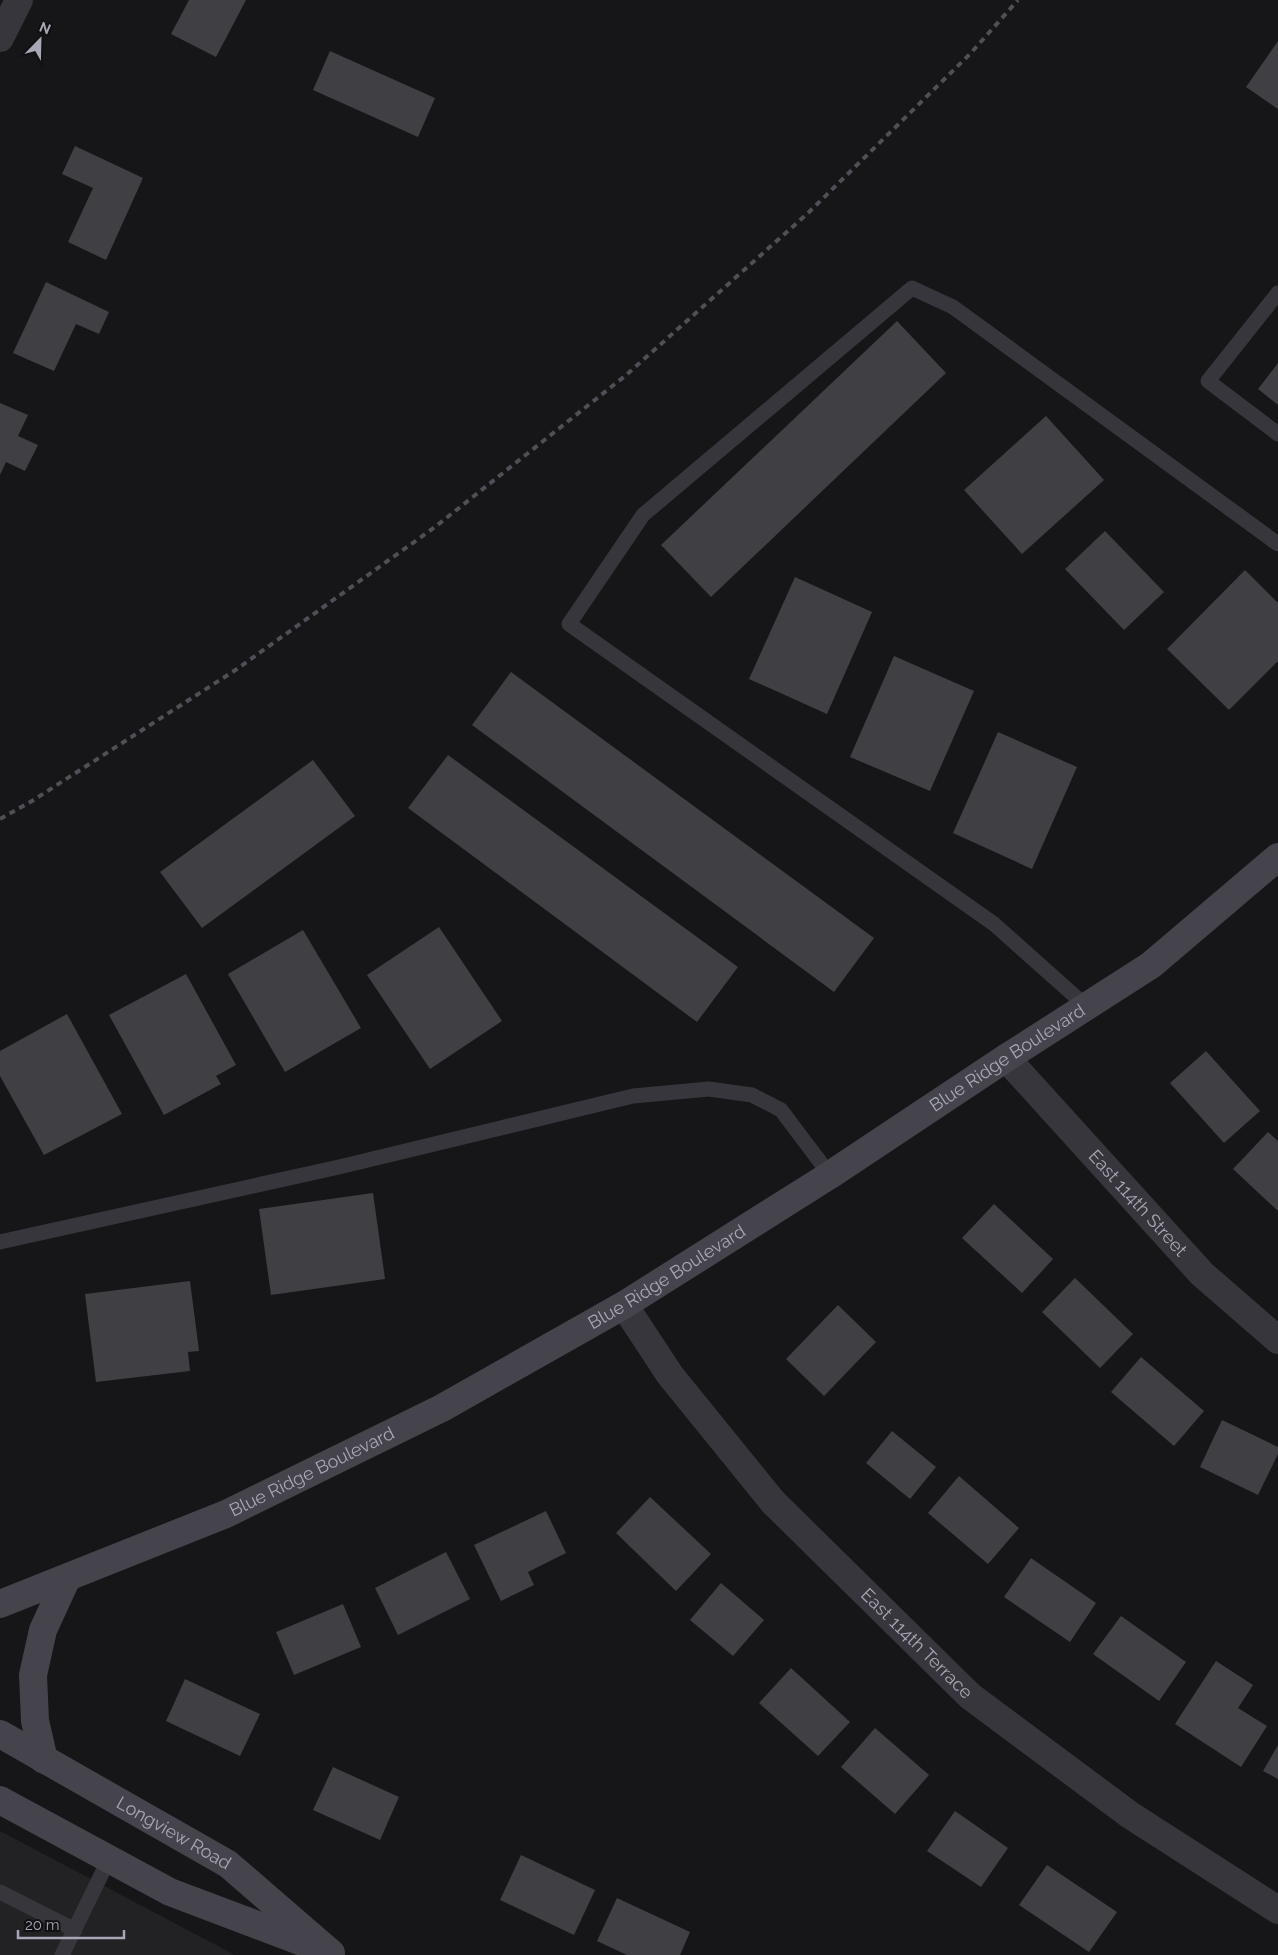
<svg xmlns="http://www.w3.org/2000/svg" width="1278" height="1955" font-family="Raleway,sans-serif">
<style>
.built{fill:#222124}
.building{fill:#403f44}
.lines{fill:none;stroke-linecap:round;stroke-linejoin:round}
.service{stroke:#37363c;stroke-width:15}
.minor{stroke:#37363c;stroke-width:28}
.secondary{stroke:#45444c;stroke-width:28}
.rail{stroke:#504f57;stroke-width:4;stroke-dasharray:6 5;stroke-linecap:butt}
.labels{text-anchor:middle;stroke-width:4.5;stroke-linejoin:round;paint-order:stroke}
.street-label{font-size:18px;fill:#a7a8b6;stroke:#111012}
</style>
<rect width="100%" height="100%" fill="#161517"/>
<path class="built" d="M0 1831 235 1955H0Z"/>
<g class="building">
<path d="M189 0H246L216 57 171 34Z"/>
<path d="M1278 41V109L1246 87Z"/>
<path d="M330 51 435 98 418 137 313 90Z"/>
<path d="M75 146 143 178 106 260 68 242 93 188 62 174Z"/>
<path d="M46 282 109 312 99 334 76 324 54 371 13 353Z"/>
<path d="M897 321 946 373 711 597 661 545Z"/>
<path d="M1278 363V405L1258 389Z"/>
<path d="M0 403 28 415 18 436 38 445 25 471 6 462 0 475Z"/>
<path d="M1046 416 1104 480 1022 554 964 490Z"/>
<path d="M1105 531 1164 592 1124 630 1065 569Z"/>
<path d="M1245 570 1278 603V661L1229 710 1167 649Z"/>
<path d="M795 577 872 612 827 714 749 679Z"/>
<path d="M894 656 974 691 930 791 850 757Z"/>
<path d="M511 672 874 938 834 992 472 725Z"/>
<path d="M998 732 1077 767 1032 869 953 833Z"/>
<path d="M448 755 738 967 697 1022 408 808Z"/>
<path d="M313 760 355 816 202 928 160 872Z"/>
<path d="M439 927 502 1021 430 1069 367 975Z"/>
<path d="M303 930 361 1028 285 1072 228 974Z"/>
<path d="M186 974 236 1065 216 1076 221 1084 164 1115 109 1015Z"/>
<path d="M67 1014 122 1114 44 1155 0 1076V1051Z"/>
<path d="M1206 1051 1260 1111 1224 1143 1170 1083Z"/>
<path d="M1268 1132 1278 1141V1211L1233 1169Z"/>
<path d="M373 1193 385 1279 271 1295 259 1209Z"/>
<path d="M994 1204 1053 1259 1022 1293 962 1238Z"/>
<path d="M1075 1278 1133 1334 1100 1368 1042 1312Z"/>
<path d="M190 1281 199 1351 188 1352 190 1371 96 1382 85 1294Z"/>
<path d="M838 1305 876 1342 824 1396 786 1359Z"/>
<path d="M1141 1357 1204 1411 1174 1446 1111 1392Z"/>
<path d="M1222 1420 1278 1447V1454L1258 1495 1200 1467Z"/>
<path d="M892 1431 936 1467 910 1499 866 1463Z"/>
<path d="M959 1476 1019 1528 988 1564 928 1513Z"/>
<path d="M650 1497 711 1554 676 1591 616 1533Z"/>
<path d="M546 1511 566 1553 528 1572 534 1585 501 1601 474 1545Z"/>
<path d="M446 1552 470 1599 398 1635 375 1588Z"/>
<path d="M1031 1558 1096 1603 1070 1642 1004 1597Z"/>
<path d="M721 1583 764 1620 733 1656 690 1620Z"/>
<path d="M343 1604 361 1647 294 1675 276 1632Z"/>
<path d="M1121 1616 1186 1662 1159 1701 1093 1654Z"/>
<path d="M1216 1661 1253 1685 1238 1708 1267 1726 1241 1767 1175 1724Z"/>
<path d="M791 1668 850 1722 818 1756 759 1703Z"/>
<path d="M185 1679 260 1714 240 1756 166 1721Z"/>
<path d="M875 1728 929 1775 895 1814 841 1767Z"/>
<path d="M1278 1745V1779L1263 1771Z"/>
<path d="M333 1767 399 1797 380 1840 313 1810Z"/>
<path d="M955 1811 1008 1848 981 1887 927 1851Z"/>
<path d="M521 1855 595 1890 574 1935 500 1900Z"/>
<path d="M1047 1865 1117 1912 1089 1952 1019 1905Z"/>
<path d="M617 1898 690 1932 680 1955H627L597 1941Z"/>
</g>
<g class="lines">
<g class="service">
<path d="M1278 293 1208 381 1278 434"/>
<path d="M1086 1006 994 924 569 624 643 515 912 288 953 307 1278 544"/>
<path d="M0 1242 339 1167 633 1096 709 1089 752 1095 781 1110 830 1175"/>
<path d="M0 1892 75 1930"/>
<path d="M62 1955 109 1859"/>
</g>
<g class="minor">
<path d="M0 38 19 0"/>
<path id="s1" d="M1006 1058 1202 1274 1278 1340"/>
<path id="s2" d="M624 1305 670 1375 773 1502 970 1696 1130 1815 1278 1910"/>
</g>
<g class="secondary">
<path id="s3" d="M0 1604 226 1514 442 1408 624 1305 830 1175 1006 1058 1151 965 1278 857"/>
<path id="s4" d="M0 1734 228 1864 331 1953"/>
<path d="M44 1760 35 1721 33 1675 43 1630 67 1578"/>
<path d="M0 1800 170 1892 313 1946"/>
</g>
<path class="rail" d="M0 819 32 801 237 669 435 527 625 376 807 214 970 54 1018 0"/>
</g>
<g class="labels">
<g class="street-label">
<text dy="6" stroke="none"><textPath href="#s3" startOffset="1149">Blue Ridge Boulevard</textPath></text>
<text dy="6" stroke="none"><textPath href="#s1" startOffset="196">East 114th Street</textPath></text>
<text dy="6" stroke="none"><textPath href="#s3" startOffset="744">Blue Ridge Boulevard</textPath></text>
<text dy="6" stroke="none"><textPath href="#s3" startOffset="339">Blue Ridge Boulevard</textPath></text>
<text dy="6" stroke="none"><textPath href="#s2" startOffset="449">East 114th Terrace</textPath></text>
<text dy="6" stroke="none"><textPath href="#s4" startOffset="200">Longview Road</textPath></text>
</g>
</g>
<g transform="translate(40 40) rotate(23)" stroke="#111012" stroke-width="4" paint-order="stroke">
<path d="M0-4L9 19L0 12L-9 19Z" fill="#a7a8b6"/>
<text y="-8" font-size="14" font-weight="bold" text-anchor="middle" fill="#a7a8b6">N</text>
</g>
<path d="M18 1930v8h106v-8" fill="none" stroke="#a7a8b6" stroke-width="2.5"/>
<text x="25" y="1930" font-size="15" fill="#a7a8b6" stroke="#111012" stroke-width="4" paint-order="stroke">20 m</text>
</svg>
